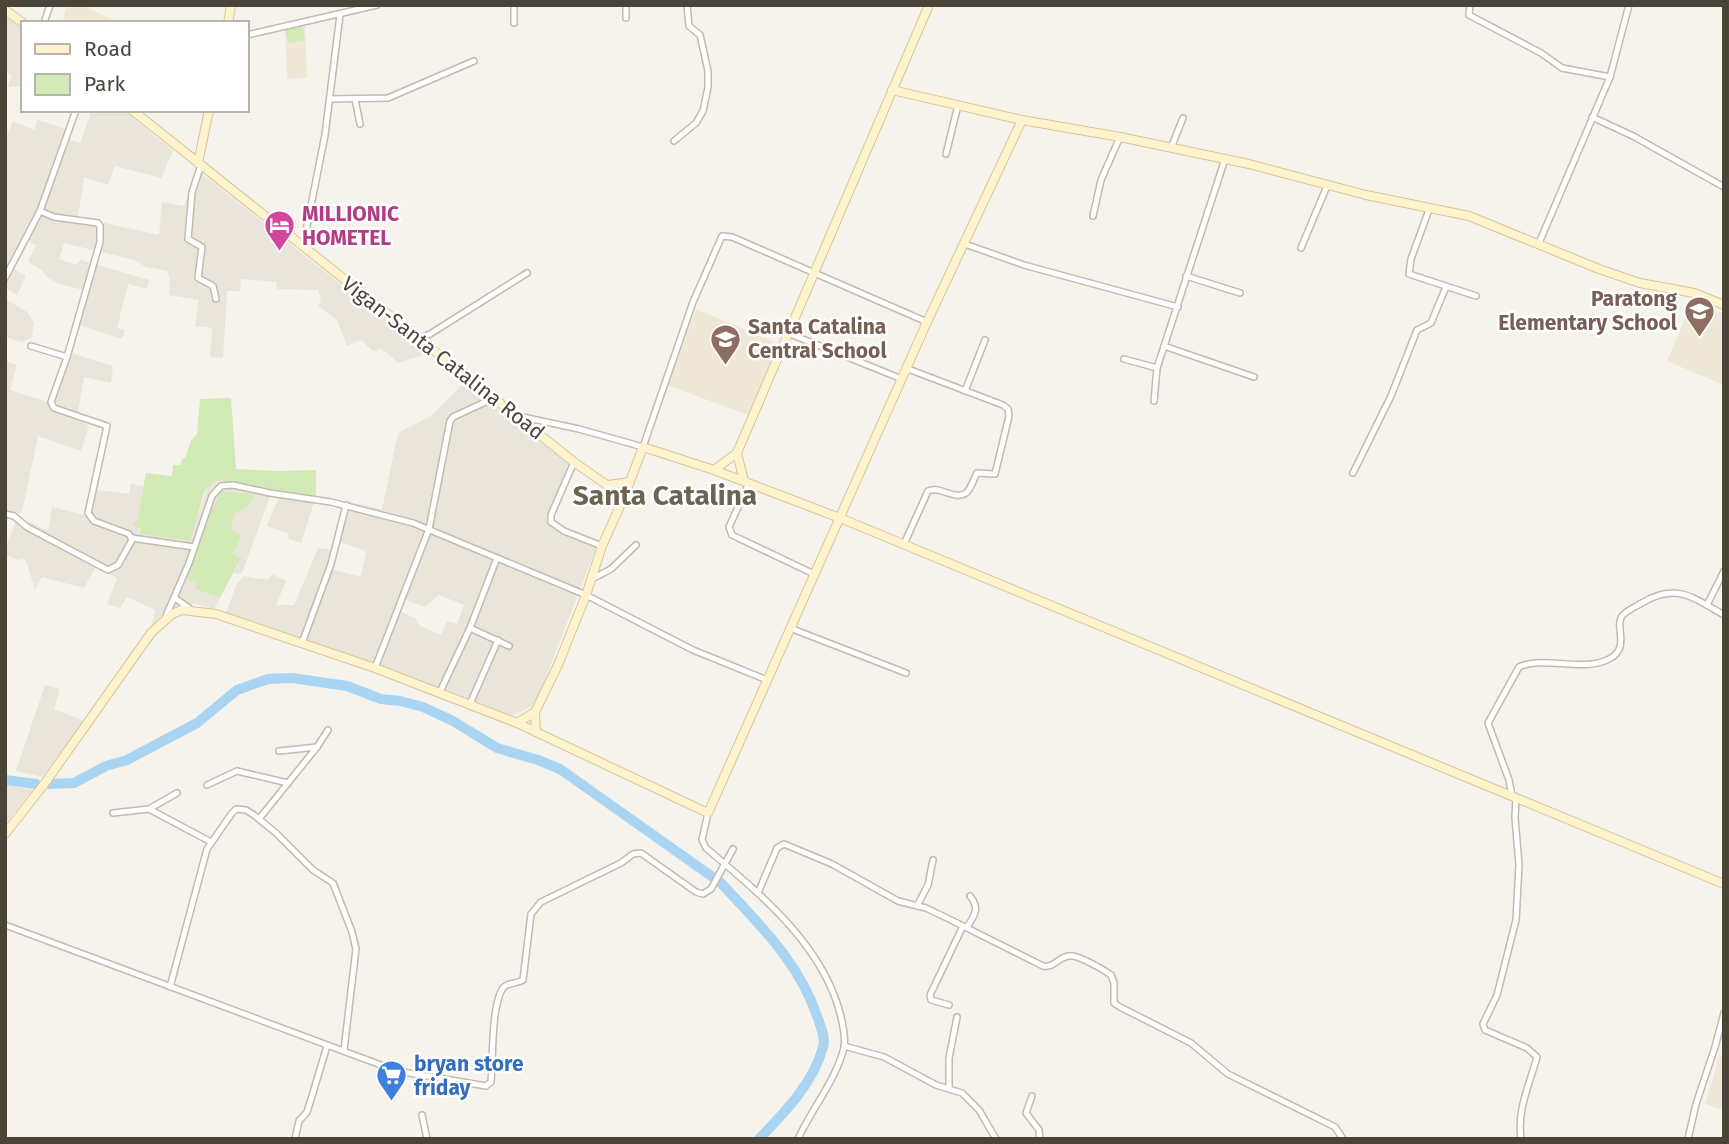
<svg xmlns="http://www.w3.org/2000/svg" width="1729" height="1144" font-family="'Fira Sans',sans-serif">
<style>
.residential{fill:#eae5da;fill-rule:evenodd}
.education{fill:#efe8d6}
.green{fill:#d2eab5}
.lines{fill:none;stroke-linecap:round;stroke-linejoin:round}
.river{stroke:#a9d4f2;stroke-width:10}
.street-casing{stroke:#c2bbae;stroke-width:8}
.secondary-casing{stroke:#d6c79b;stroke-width:10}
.street{stroke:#fff;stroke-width:5}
.secondary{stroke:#fff3cd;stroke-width:8}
.labels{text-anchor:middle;stroke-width:5;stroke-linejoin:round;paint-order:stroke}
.hotel-label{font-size:21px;font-weight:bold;fill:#b23c85;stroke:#fff;text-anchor:start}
.education-label{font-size:21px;font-weight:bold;fill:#785e54;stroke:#fff;text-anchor:end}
.street-label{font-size:21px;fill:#4b4439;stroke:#fff}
.shop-label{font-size:21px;font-weight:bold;fill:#366cbe;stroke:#fff;text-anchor:start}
.district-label{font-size:28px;font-weight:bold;fill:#6e6250;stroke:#fff}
</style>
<rect width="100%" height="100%" fill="#f6f3ec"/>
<g class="residential">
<path d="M5 16 23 30V86L8 87 12 75 5 71Z"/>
<path d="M92 110H123L173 151 161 178 115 166 108 185 84 177 78 217 159 235 162 202 184 206 196 169 397 329 425 354 398 363 381 348 374 352 361 340 347 346 337 320 318 306 321 300 318 290 277 289 276 282 241 279 240 291H227L223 358 210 357 212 328 195 326 199 300 169 295 170 280 167 271 146 267 134 260 64 243 59 259 76 265 81 260 149 280 147 289 128 284 117 328 125 330 122 339 73 323 83 290 57 283 47 277 43 271 28 262 36 245 28 241 14 269 26 276 17 295 5 288V140L13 121 34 130 38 120 72 131 70 140 80 143Z"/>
<path d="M5 299 27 312 34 323 32 337 22 342 5 337Z"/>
<path d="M70 353 113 366 111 383 84 377 77 419 89 425 81 451 38 436 22 512 13 517 5 516V361L17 365 10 390 48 402Z"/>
<path d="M464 383 569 463 546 518 550 523 575 539 596 548 536 703 521 712 510 715 498 714 226 613 237 583 244 576 268 580 272 574 286 581 276 605H294L318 548 331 550 327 568 361 577 366 551 335 540 344 501 382 509 397 438 400 432 431 416ZM439 595 464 605 457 624 447 621 441 635 420 626 415 618 401 612 406 600 425 607Z"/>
<path d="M220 481 316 496 301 543 289 539 288 533 267 526 278 499 270 497 242 573 239 574 233 573 238 566 233 554 242 534 230 530 234 515 249 506 254 494 222 491 186 578 197 582V589L220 598 214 609 194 604 178 607 159 618 151 628 155 610 127 597 120 608 107 604 117 578 96 567 84 588 42 577 35 589 26 561 22 558 20 561 5 554V548L16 522H30L48 531 52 507 85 515 90 489 129 494 131 483 144 487 137 521 140 534 189 541 208 486 212 482Z"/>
<path d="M45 685 60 689 54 709 84 721 42 777 16 771Z"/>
<path d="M5 785 33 790 5 824Z"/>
</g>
<g class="education">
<path d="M67 5H82L120 23H62Z"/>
<path d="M305 25 307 78 287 79 285 28Z"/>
<path d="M1693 301 1724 314V385L1667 361Z"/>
<path d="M696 309 784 346 753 417 667 385Z"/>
<path d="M1720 1055 1724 1057V1110L1705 1104Z"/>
</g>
<g class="green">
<path d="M302 25 305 40 288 43 285 29Z"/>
<path d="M231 398 236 469 277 471 316 470V496L220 481 212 482 204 493 190 541 140 534V528L133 526 134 521H137L146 473 172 476 173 465H181L182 459 185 458 191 441 197 434 200 399Z"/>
<path d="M222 491 255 494 249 506 234 515 231 530 242 534 233 554 241 558 220 598 196 589 197 582 186 578 211 511Z"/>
</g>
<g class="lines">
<g class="river">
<path d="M5 780 36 784"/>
<path d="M49 784 74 783 106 766 127 760 197 723 237 690 268 679 292 678 347 686 381 699 400 701 423 707 453 721 497 748 538 760 560 769 714 878"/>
<path d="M720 882C758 923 799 962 817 1016 820 1025 826 1037 823 1047 813 1084 785 1112 759 1139"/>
</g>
<defs>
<g id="street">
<path d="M626 5V18"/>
<path d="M1470 5 1469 15 1541 53 1562 68 1610 77"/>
<path d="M44 23 50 5"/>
<path d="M514 23V5"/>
<path d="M247 35 377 5"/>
<path d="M330 99 388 98 474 61"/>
<path d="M355 99 360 124"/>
<path d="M1592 117 1633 136 1724 187"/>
<path d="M674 141 696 123 703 111 708 87V71L700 35 689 26 687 5"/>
<path d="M1171 148 1183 118"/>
<path d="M946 154 958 105"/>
<path d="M201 165 192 192 188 239 202 247 198 278 213 286 216 299"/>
<path d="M1430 207 1411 259 1409 274 1476 296"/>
<path d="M1093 216 1101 180 1120 137"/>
<path d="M1539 243 1610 77 1629 5"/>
<path d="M965 244 1024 265 1178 307"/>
<path d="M303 246 325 135 340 15"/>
<path d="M1301 248 1327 186"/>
<path d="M1186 276 1240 293"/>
<path d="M5 278 40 211 76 110"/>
<path d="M790 334 902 379"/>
<path d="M419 339 430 334 527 273"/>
<path d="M31 346 67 357"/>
<path d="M1164 346 1254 377"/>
<path d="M1124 359 1157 368"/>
<path d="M965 391 985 340"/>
<path d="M1154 401 1157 368 1225 159"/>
<path d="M518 416 579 429 643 447 693 302 722 236 732 237 927 322"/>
<path d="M574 462 551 515V522L564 531 602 546"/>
<path d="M1353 473 1391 396 1417 330 1431 323 1446 287"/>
<path d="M749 483 729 527 732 535 814 574"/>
<path d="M5 514 14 516 27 527 108 570 118 565 132 540 129 534 94 521 88 513 107 426 54 408 51 402 67 357 100 242V226L98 223 54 217 40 211"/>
<path d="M132 538 194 547"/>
<path d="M904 544 928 491C939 485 955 501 966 493 971 489 974 478 977 473L995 474 1009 416 1008 409 1003 405 908 369"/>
<path d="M592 579 611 569 636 545"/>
<path d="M175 598 193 611"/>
<path d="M1707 605 1724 571"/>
<path d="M166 616 189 563 212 496 221 486 233 485 270 493 331 502 413 523 586 595 693 650 767 680"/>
<path d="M470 628 509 646"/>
<path d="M790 628 906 673"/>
<path d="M302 643 331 564 346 505"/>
<path d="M375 668 429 529 450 421 453 417 494 398"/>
<path d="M439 694 470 628 497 558"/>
<path d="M470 704 498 640"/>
<path d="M279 751 317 747"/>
<path d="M207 785 237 771 288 783"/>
<path d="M1512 796 1509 780 1488 723 1519 667C1544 655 1582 673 1609 659 1631 648 1614 627 1622 616 1626 611 1635 607 1640 604 1676 582 1692 597 1724 615"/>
<path d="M1516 798 1515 818 1519 865 1516 920 1497 995 1483 1024 1485 1030 1527 1048 1537 1057C1529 1086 1517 1109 1521 1139"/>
<path d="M149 809 211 842"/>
<path d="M113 813 149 809 177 793"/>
<path d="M708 813 702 840 706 848C759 893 824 945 841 1017 843 1027 846 1038 844 1048 835 1082 812 1108 798 1139"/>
<path d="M259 819 317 747 328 730"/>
<path d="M758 893 777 848 784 844 832 864 898 901 926 908 947 918 1043 966C1055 968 1058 957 1069 956 1077 954 1104 970 1111 975L1114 983V1003L1120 1007 1191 1043 1228 1074 1335 1127 1343 1139"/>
<path d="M917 906 928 885 933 860"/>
<path d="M5 925 397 1071 486 1086 491 1082C493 1061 491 1005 503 988 508 982 517 984 523 980L531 914 541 902 621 863 633 854 641 853 696 892 703 894 711 889 733 849"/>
<path d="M967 927C975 915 980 908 970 896"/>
<path d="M170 987 207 849 232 813 236 809 246 810 254 815 276 833 313 870 333 883 352 932 356 949 344 1050"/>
<path d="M949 1005 931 1000 930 995 963 926"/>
<path d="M844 1046 884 1057 936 1085 962 1093 979 1110 996 1139"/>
<path d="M949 1088V1058L957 1017"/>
<path d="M1032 1096 1026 1113 1039 1130 1040 1139"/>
<path d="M422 1115 427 1139"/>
<path d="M295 1139 299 1121 307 1112 312 1096 327 1046"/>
<path d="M1688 1139 1696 1104 1715 1047 1724 1013"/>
</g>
<g id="secondary">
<path d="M5 10 23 23"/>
<path d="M228 23 231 5"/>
<path d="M892 90 1022 120 1120 137 1249 164 1366 195 1469 216 1599 269 1640 283 1694 293 1724 305"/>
<path d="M132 110 574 462 624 497"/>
<path d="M198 163 209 110"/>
<path d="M737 453 744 481"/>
<path d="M714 470 737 453 929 5"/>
<path d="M608 485 630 482"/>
<path d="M517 723 535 712"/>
<path d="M536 732 535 712 558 665 586 595 602 546 624 497 643 447 714 470 840 518 1724 884"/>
<path d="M5 834 45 783 151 633 172 614 182 610 216 614 375 668 517 723 708 813 927 322 1022 120"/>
</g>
</defs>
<use href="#street" class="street-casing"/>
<use href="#secondary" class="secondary-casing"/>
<use href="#street" class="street"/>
<use href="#secondary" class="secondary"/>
</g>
<defs>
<symbol id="hotel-pin" viewBox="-11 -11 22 30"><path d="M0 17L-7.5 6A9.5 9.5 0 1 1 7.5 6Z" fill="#d1479c" stroke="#fff"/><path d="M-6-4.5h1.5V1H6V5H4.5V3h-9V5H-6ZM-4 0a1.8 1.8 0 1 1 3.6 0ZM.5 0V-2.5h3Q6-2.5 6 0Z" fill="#fff"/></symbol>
<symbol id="school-pin" viewBox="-11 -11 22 30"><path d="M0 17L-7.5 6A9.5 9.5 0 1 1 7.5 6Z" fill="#8d6e63" stroke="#fff"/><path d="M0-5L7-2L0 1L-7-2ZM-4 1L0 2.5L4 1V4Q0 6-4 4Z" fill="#fff"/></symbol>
<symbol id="supermarket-pin" viewBox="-11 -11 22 30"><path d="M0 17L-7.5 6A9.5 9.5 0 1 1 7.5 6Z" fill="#3f7fe0" stroke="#fff"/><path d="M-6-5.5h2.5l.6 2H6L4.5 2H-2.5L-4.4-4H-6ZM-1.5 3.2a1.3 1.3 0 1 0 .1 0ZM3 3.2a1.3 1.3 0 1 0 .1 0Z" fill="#fff"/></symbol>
</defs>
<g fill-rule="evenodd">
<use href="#hotel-pin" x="262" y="208" width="35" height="47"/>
<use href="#school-pin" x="1682" y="294" width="35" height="47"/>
<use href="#school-pin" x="708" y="322" width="35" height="47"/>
<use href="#supermarket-pin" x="374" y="1058" width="35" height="47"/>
</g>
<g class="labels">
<g class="hotel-label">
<text x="302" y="221">MILLIONIC<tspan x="302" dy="24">HOMETEL</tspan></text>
</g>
<g class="education-label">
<text x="1677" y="306">Paratong<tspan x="1677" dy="24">Elementary School</tspan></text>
<text x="748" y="334" text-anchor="start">Santa Catalina<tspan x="748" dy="24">Central School</tspan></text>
</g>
<g class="street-label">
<text transform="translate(443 358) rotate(38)" y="7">Vigan-Santa Catalina Road</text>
</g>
<g class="shop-label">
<text x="414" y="1071">bryan store<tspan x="414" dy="24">friday</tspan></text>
</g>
<g class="district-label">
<text x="665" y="505">Santa Catalina</text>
</g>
</g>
<rect width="1729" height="1144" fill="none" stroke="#4b4439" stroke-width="14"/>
<rect x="21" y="21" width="228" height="91" fill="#ffffff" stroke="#b7b4b0" stroke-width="2"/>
<rect x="35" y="44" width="35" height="10" fill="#fff3cd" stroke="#b7b4b0" stroke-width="2"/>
<text x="84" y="56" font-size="21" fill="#4b4439">Road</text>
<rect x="35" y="74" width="35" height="21" fill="#d2eab5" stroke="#b7b4b0" stroke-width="2"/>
<text x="84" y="91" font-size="21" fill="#4b4439">Park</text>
</svg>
